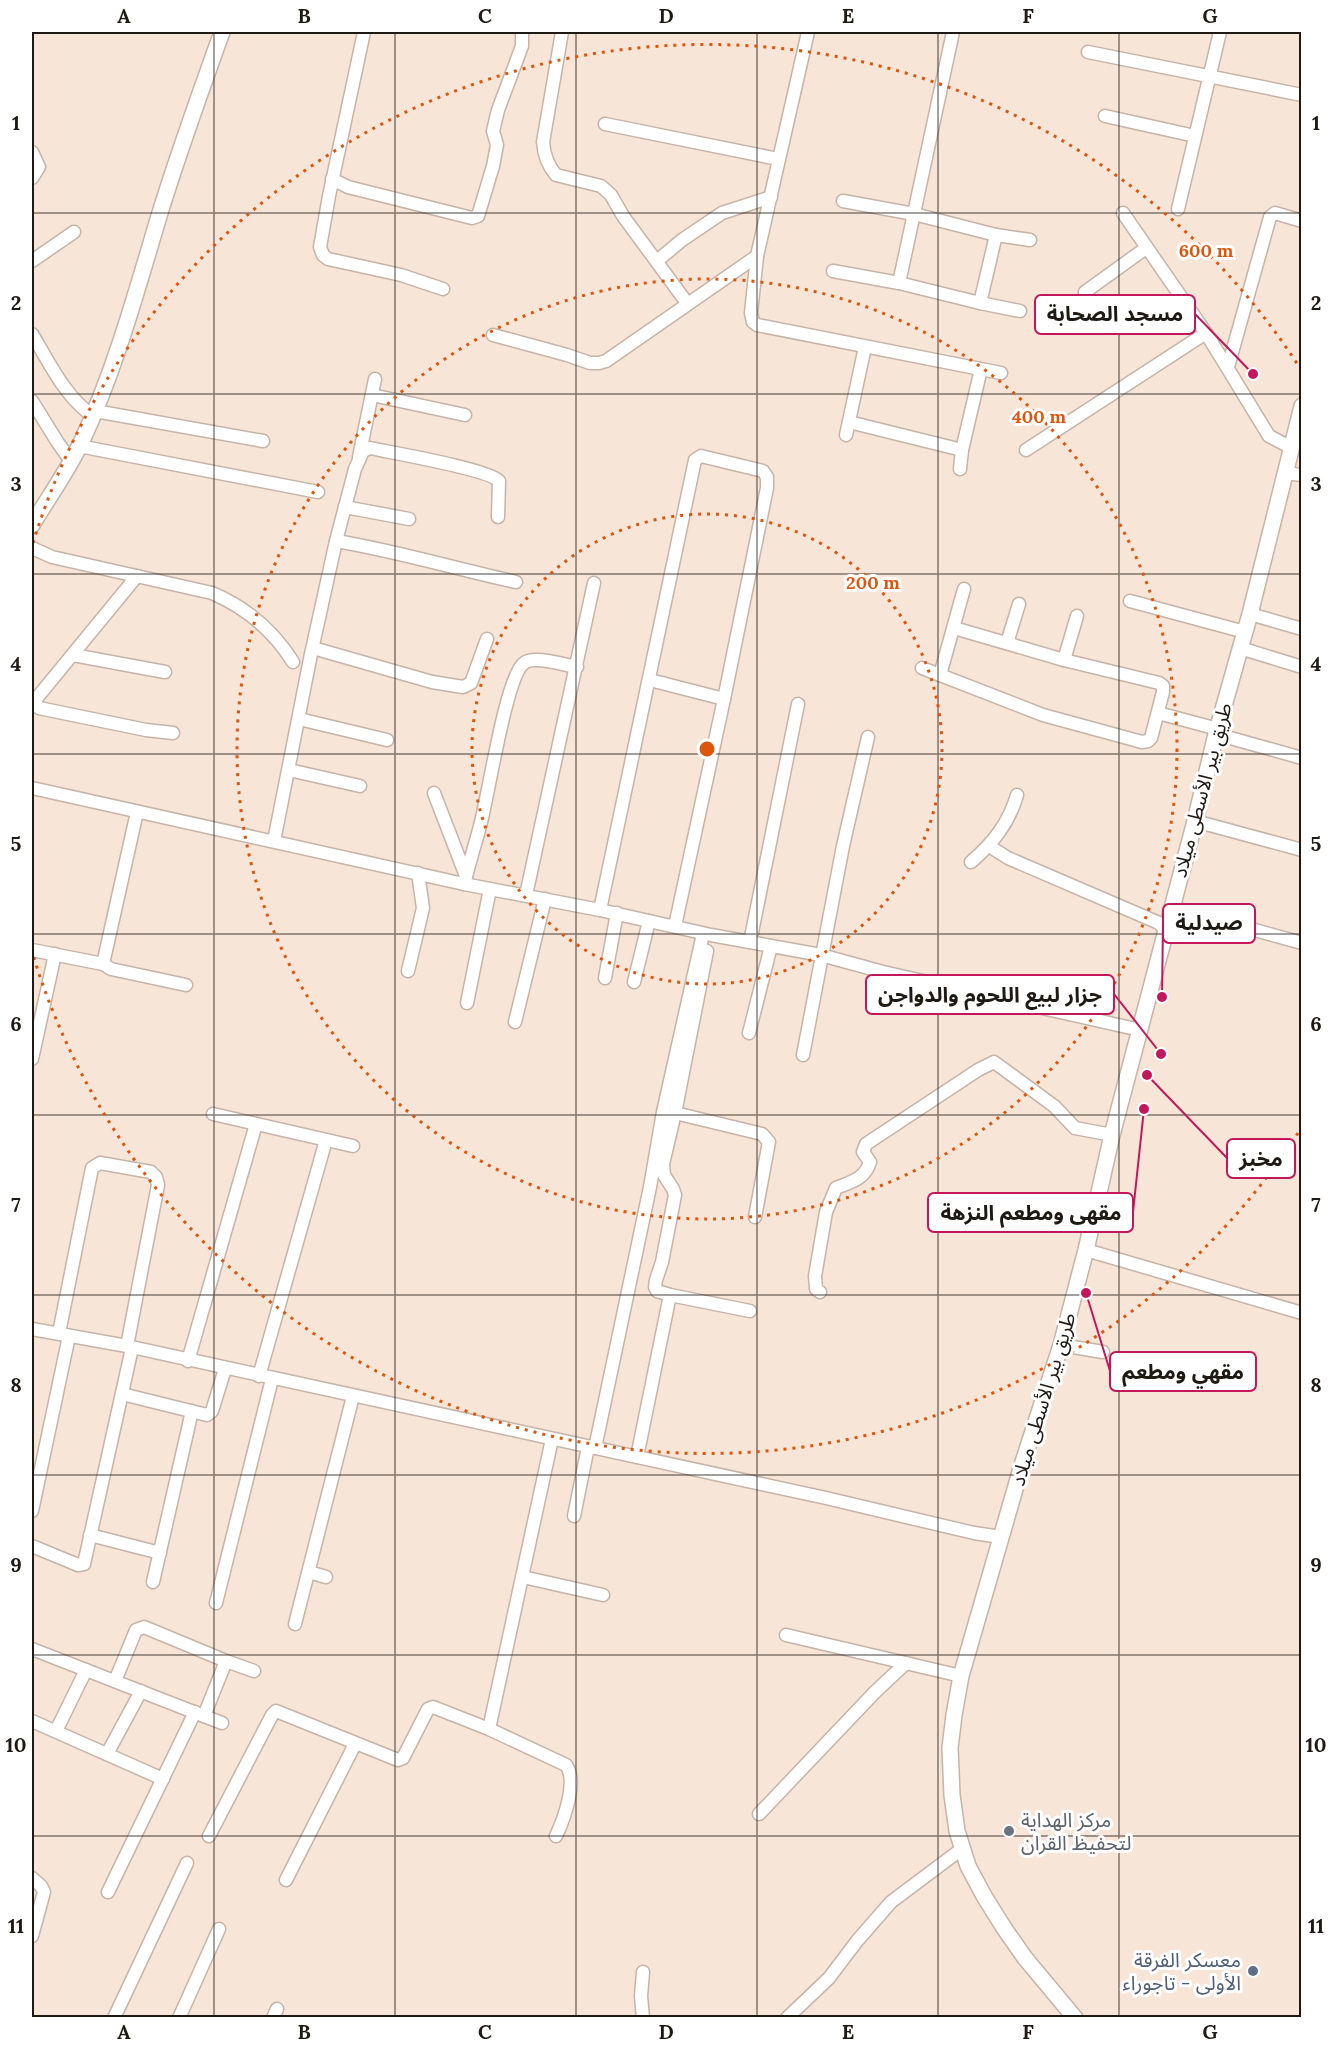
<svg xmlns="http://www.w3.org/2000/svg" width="1333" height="2049" font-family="Lora,'Noto Sans Arabic',serif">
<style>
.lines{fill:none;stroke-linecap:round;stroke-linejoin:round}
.minor-casing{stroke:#c5b4a7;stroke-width:15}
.major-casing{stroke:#c5b4a7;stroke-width:18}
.minor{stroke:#fff;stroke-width:12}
.major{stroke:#fff;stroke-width:15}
.grid{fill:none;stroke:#1f1914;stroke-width:1.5;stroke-opacity:0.55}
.ring{fill:none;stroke:#de560c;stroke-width:3;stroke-dasharray:3 6}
.worship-dot{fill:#6b7280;stroke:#fff;stroke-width:2}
.service-dot{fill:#5c6f8a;stroke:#fff;stroke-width:2}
.labels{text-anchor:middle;stroke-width:6;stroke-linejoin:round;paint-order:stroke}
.street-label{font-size:20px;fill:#1f1914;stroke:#fff}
.worship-label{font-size:20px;fill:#5b616d;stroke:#fff;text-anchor:start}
.service-label{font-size:20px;fill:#4e5e75;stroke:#fff;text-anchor:end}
.centre{fill:#de560c;stroke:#fff;stroke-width:3}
.ring-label{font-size:18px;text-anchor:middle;font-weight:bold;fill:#de560c;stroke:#fff;stroke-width:6;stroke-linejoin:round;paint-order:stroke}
.leader{fill:none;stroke:#c2185b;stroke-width:2}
.callout-dot{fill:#c2185b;stroke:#fff;stroke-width:2}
.callout{fill:#fff;stroke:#c2185b;stroke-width:2}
.callout-label{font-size:21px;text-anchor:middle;font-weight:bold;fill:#1f1914}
.neatline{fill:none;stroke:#1f1914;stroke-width:2}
.grid-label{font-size:20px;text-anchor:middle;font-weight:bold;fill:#1f1914}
</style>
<rect width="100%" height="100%" fill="#f7e5d8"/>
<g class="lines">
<defs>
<g id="minor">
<path d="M364 32 329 196 320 247 323 255 328 259 401 275 443 289"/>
<path d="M562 32 543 142C544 155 548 166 556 175L601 186 611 195 623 216 687 303"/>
<path d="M808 32 757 256 751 313 753 322 757 325 1001 373"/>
<path d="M953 32 899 283 980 303 1020 311"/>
<path d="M1088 52 1302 95"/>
<path d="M1105 116 1195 136"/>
<path d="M605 124 778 159"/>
<path d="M32 152 39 167 32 178"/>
<path d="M332 179 348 187 472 218 478 216 493 166 497 145 493 131 498 110 522 46V32"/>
<path d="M843 201 914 214 996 235 1030 240"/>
<path d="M1178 209 1220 32"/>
<path d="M1123 213 1206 333 1269 436 1290 447"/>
<path d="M32 261 74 232"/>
<path d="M657 261 682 240 722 213 771 197"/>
<path d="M833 271 899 283"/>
<path d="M1085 292 1146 248"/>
<path d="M980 303 996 235"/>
<path d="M32 334C49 362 65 397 93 416"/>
<path d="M493 335 567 355 590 363H599L606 361 757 256"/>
<path d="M1228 367 1270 217 1275 213 1302 221"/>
<path d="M372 395 465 415"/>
<path d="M32 401 58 443 71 461"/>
<path d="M95 411 263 441"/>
<path d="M849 422 962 450"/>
<path d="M846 435 865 347"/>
<path d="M79 446 318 492"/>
<path d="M1026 450 1206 333"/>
<path d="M359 457 375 379"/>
<path d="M960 469 962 450 981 369"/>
<path d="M1285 473 1302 475"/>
<path d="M345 507 409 519"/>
<path d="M336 541C397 551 456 569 516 582"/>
<path d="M32 548 52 557 212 593C247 608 273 630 293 662"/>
<path d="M137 576 36 699V705L39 708 146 730 173 733"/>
<path d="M1130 601 1245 632"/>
<path d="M1250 614 1302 629"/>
<path d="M1007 643 1019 604"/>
<path d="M313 648 432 682 463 687 471 683 487 639"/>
<path d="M1240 648 1302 667"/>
<path d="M73 655 165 672"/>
<path d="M1064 660 1077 616"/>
<path d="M922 668 1043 715 1142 742 1148 741 1151 738 1163 692V686L1159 683 1064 660 954 628"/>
<path d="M940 675 964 589"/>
<path d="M650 680 724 699"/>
<path d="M1158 713 1218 729"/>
<path d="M299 719 387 740"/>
<path d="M1216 734 1302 758"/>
<path d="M289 770 360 786"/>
<path d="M32 788 464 884 600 910 711 935 821 955 883 972 1140 1030"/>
<path d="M434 793 466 876"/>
<path d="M1195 821 1302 850"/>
<path d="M274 841 311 654 336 541 355 469 363 451 370 448C393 453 488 469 499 481L498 517"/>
<path d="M989 846 1008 858 1159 923 1166 931"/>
<path d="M971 862C993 843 1009 823 1017 795"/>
<path d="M464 884C469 864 475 845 480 826 488 798 506 676 524 663 534 655 564 665 577 667"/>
<path d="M526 895 594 583"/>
<path d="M1171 907 1302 943"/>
<path d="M600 910 695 460 701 456 763 471 767 477V488L724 699 675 926"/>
<path d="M750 942 798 704"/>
<path d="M32 950 103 964 111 969 186 985"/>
<path d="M103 964 137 812"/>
<path d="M408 971 423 908 418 873"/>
<path d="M605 978 617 913"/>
<path d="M634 982 649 921"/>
<path d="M467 1003 490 889"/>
<path d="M515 1022 545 899"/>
<path d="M749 1033 771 946"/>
<path d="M803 1055 843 846 868 737"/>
<path d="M32 1059 55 954"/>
<path d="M675 1113 762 1134 769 1142 755 1217"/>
<path d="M213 1114 353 1146"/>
<path d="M1086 1250 1302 1313"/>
<path d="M820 1292 816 1289 815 1276 826 1212 836 1188C851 1182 865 1179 870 1162L863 1152 866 1144 978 1070 994 1062 1054 1106 1075 1128 1112 1135"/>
<path d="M670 1295 657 1291 655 1287 656 1280 662 1262 675 1195 673 1189 664 1175 663 1164 675 1113 707 951"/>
<path d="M32 1329 127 1346 826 1498 974 1533 1001 1537"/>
<path d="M59 1333 92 1168 100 1163 151 1172 156 1177 158 1185 127 1346"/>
<path d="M1061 1345 1103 1352"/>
<path d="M188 1361 256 1124"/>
<path d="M259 1376 326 1140"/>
<path d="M122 1394 207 1415 212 1411 225 1369"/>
<path d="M595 1448 650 1187 663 1112 703 934"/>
<path d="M637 1457 670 1295 750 1311"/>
<path d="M32 1511 69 1336"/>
<path d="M574 1516 588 1447"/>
<path d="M90 1535 160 1553"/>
<path d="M32 1546 78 1565 84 1564 132 1348"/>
<path d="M309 1572 326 1577"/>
<path d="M523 1577 603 1595"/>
<path d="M153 1582 192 1411"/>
<path d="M216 1603 272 1379"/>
<path d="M295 1624 353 1396"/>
<path d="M786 1635 961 1676"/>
<path d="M32 1649 222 1723"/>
<path d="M226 1661 254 1671"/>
<path d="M115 1681 136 1630 144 1627 226 1661 204 1716"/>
<path d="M32 1721 163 1779"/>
<path d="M489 1729 552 1439"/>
<path d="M56 1731 86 1670"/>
<path d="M107 1754 141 1691"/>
<path d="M759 1814 875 1692 906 1663"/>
<path d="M209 1836 272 1715 276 1711 398 1760 403 1758 428 1709 433 1707 489 1729 566 1765C578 1781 564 1819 556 1836"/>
<path d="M32 1878 41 1886 44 1892 32 1936"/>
<path d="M286 1880 355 1744"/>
<path d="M108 1892 195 1712"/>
<path d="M114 2018 187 1863"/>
<path d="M179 2018 219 1929"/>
<path d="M273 2018 277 2009"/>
<path d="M643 2018 641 1996 643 1972"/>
<path d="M787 2018 829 1978 857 1941 891 1902 963 1848"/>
</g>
<g id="major">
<path d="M32 525C48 498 67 472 81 443 115 370 136 293 159 216 178 154 200 93 222 32"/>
<path d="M1075 2018 1025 1958 1004 1928 984 1896 968 1866 957 1831 952 1795 950 1748 954 1715 961 1676 1022 1465 1061 1345 1086 1250 1112 1135 1195 821 1216 734 1250 614 1302 406"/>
</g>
</defs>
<use href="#minor" class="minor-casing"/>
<use href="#major" class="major-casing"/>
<use href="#minor" class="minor"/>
<use href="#major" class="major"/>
</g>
<path class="grid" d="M214 32V2018M395 32V2018M576 32V2018M757 32V2018M938 32V2018M1119 32V2018M32 213H1302M32 394H1302M32 574H1302M32 754H1302M32 934H1302M32 1115H1302M32 1295H1302M32 1475H1302M32 1655H1302M32 1836H1302"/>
<g class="ring">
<circle cx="707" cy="749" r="235"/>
<circle cx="707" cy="749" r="470"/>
<path d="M1298 1133A705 705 0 0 1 33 955M33 543A705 705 0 0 1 1298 365"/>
</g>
<circle class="worship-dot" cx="1009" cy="1831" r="6"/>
<circle class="service-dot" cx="1253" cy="1971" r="6"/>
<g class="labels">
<g class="street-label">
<text transform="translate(1202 790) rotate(-75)" y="7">طريق بير الأسطى ميلاد</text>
<text transform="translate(1043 1399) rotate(-73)" y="7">طريق بير الأسطى ميلاد</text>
</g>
<g class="worship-label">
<text x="1021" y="1827">مركز الهداية<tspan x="1021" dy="23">لتحفيظ القران</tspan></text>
</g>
<g class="service-label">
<text x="1241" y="1967">معسكر الفرقة<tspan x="1241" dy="23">الأولى - تاجوراء</tspan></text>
</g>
</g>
<circle cx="707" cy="749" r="9" class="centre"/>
<g class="ring-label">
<text x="1206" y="257">600 m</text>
<text x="1039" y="423">400 m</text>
<text x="873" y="589">200 m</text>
</g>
<path class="leader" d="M1253 374L1195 314M1162 997L1163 923M1161 1054L1114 994M1147 1075L1227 1158M1144 1109L1133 1212M1086 1293L1110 1371"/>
<g class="callout-dot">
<circle cx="1253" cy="374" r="6"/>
<circle cx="1162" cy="997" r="6"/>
<circle cx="1161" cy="1054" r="6"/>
<circle cx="1147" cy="1075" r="6"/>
<circle cx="1144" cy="1109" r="6"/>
<circle cx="1086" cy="1293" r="6"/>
</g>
<g class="callout">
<rect x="1035" y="295" width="160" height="39" rx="6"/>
<rect x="1163" y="904" width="92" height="39" rx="6"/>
<rect x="866" y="975" width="248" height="39" rx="6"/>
<rect x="1227" y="1139" width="68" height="39" rx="6"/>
<rect x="928" y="1193" width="205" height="39" rx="6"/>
<rect x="1110" y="1352" width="146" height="39" rx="6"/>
</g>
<g class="callout-label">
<text x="1115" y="321">مسجد الصحابة</text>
<text x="1209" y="930">صيدلية</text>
<text x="990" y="1002">جزار لبيع اللحوم والدواجن</text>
<text x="1261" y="1166">مخبز</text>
<text x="1031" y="1220">مقهى ومطعم النزهة</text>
<text x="1183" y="1379">مقهي ومطعم</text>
</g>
<rect width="1333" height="2049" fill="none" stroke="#ffffff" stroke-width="66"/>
<rect x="33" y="33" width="1267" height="1983" class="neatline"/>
<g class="grid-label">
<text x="124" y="23">A</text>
<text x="304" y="23">B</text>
<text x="485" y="23">C</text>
<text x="666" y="23">D</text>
<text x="848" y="23">E</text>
<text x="1028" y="23">F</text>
<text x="1210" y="23">G</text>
<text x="16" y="130">1</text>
<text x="1316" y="130">1</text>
<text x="16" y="310">2</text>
<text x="1316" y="310">2</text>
<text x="16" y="491">3</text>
<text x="1316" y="491">3</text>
<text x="16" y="671">4</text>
<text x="1316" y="671">4</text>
<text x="16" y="851">5</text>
<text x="1316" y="851">5</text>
<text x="16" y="1031">6</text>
<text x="1316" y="1031">6</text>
<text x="16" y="1212">7</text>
<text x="1316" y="1212">7</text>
<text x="16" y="1392">8</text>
<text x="1316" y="1392">8</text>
<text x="16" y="1572">9</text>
<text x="1316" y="1572">9</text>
<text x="16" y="1752">10</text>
<text x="1316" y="1752">10</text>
<text x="16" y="1933">11</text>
<text x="1316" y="1933">11</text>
<text x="124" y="2039">A</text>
<text x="304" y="2039">B</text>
<text x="485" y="2039">C</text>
<text x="666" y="2039">D</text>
<text x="848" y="2039">E</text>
<text x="1028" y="2039">F</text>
<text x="1210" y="2039">G</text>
</g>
</svg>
